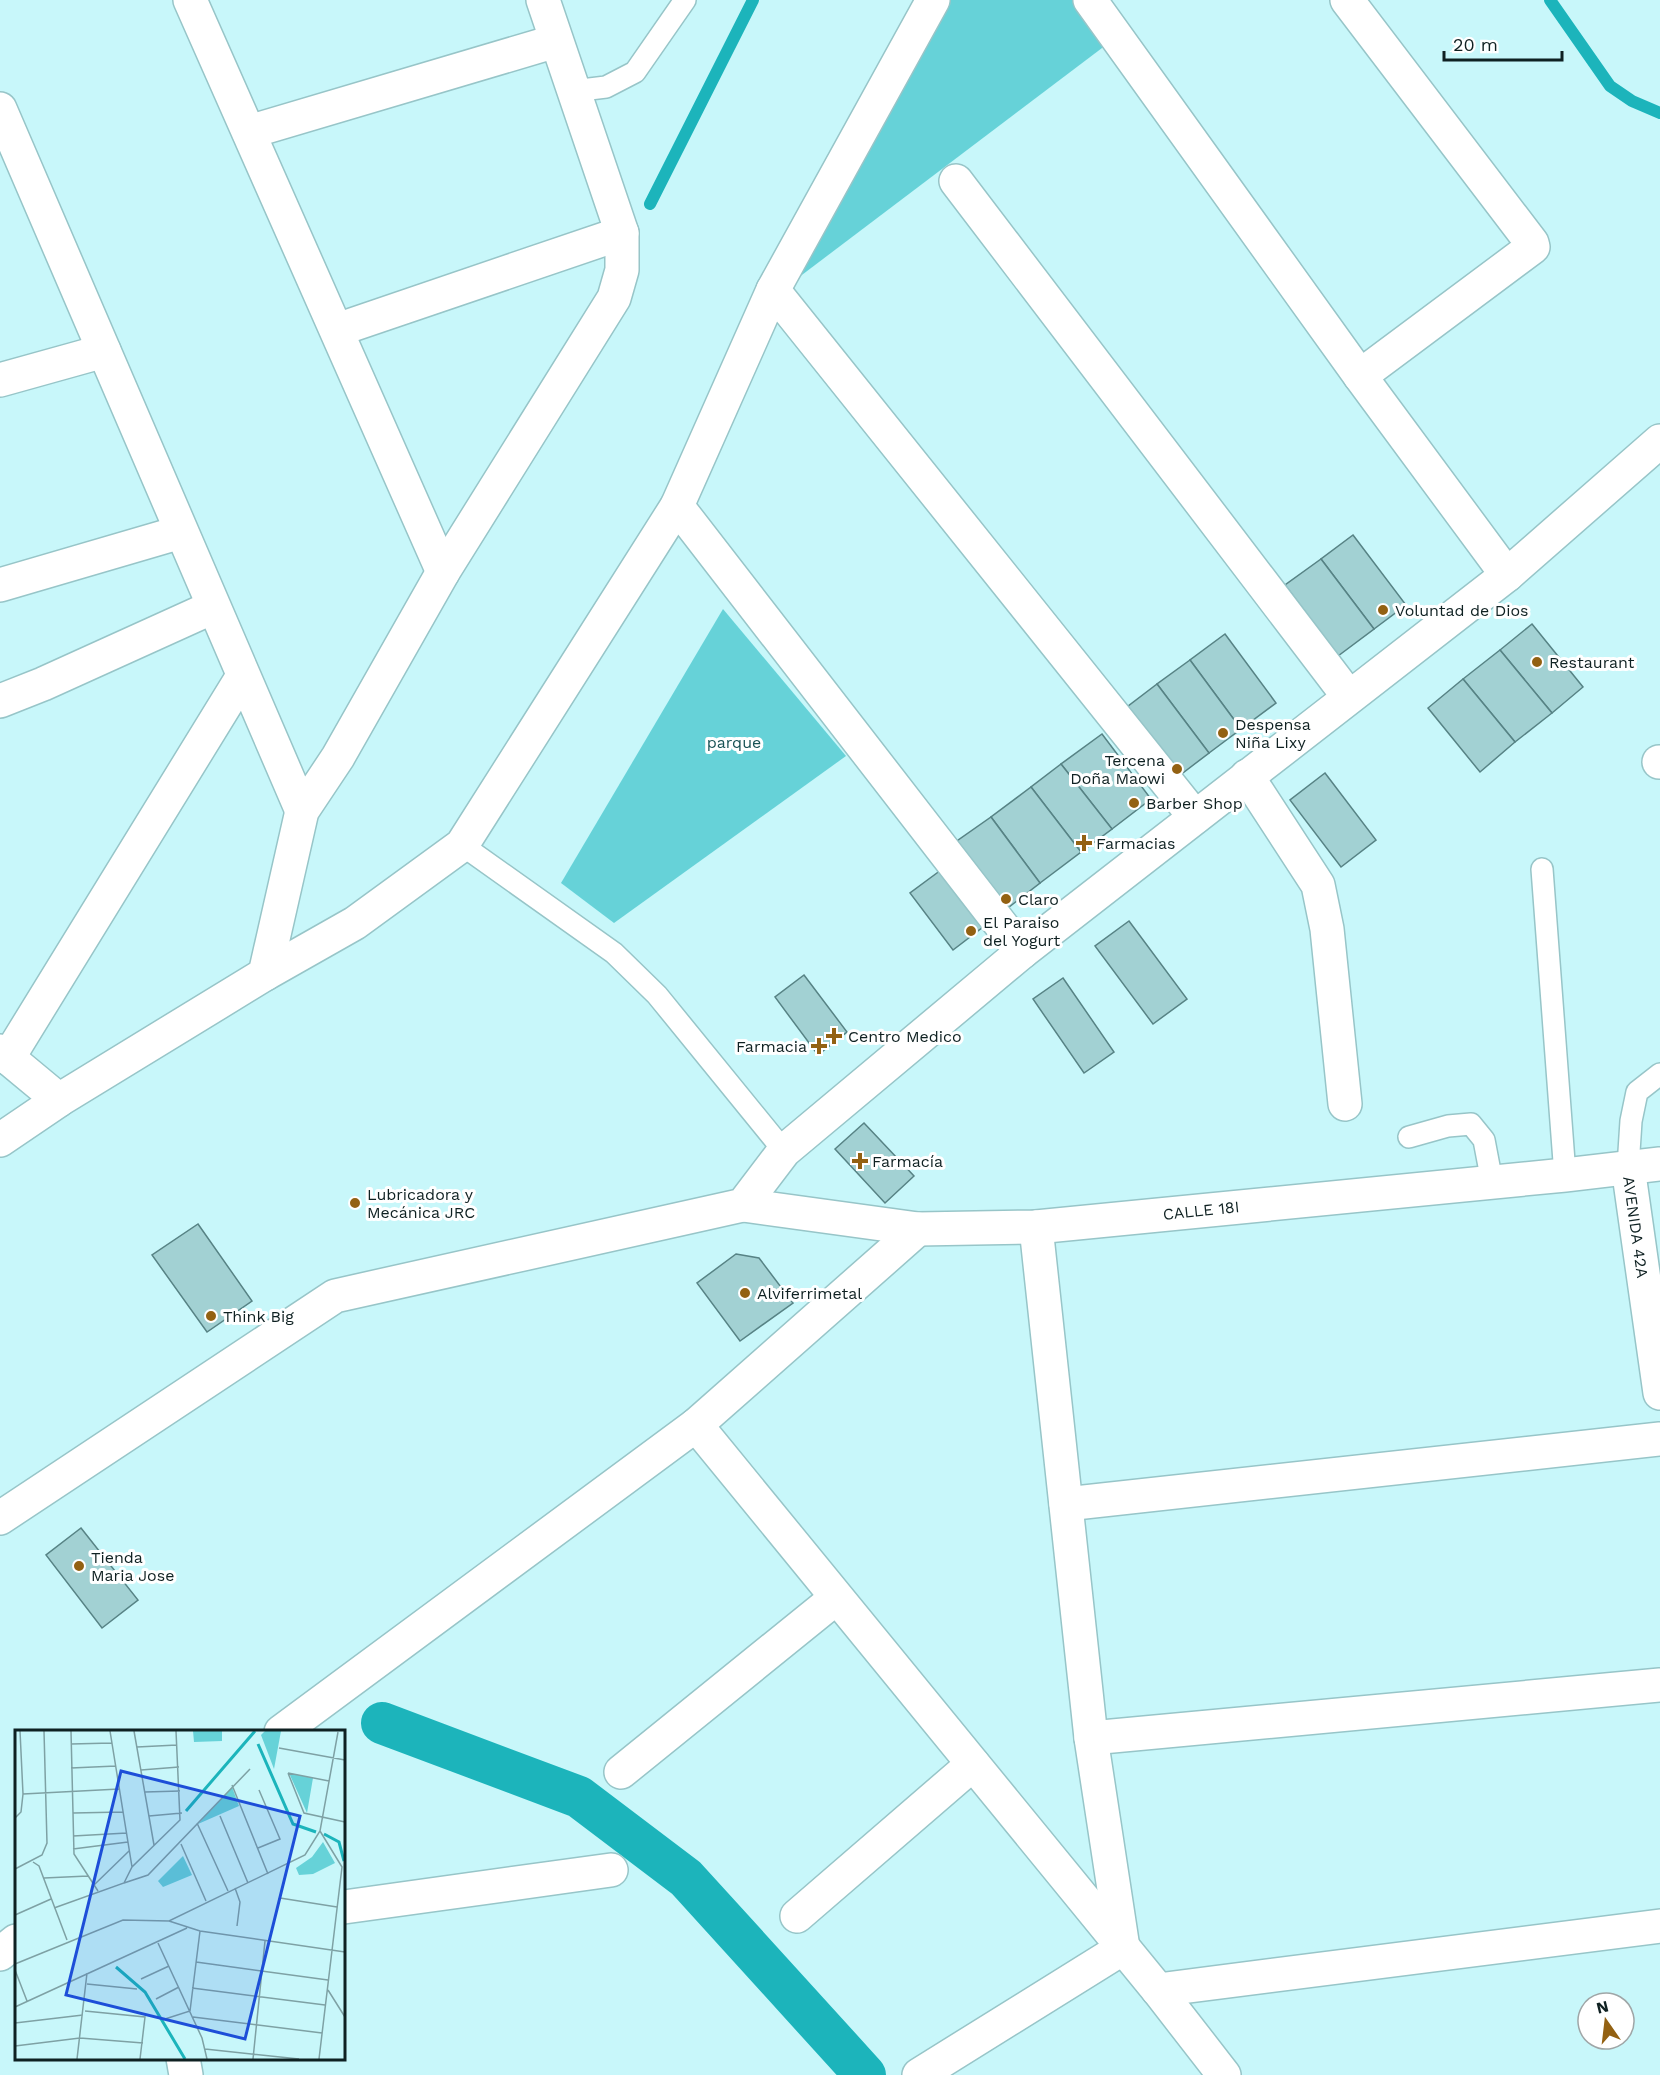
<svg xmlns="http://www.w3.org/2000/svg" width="1660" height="2075" font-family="'Work Sans',sans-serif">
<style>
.green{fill:#66d2d8}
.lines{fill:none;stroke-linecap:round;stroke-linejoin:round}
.stream{stroke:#1cb4bb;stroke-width:12}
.canal{stroke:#1cb4bb;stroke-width:42}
.building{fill:#a2d1d3;stroke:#578385;stroke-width:1.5}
.service-casing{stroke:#97c5c8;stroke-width:24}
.minor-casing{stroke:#97c5c8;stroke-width:36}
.tertiary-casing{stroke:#97c5c8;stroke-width:36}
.service{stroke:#fff;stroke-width:21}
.minor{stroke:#fff;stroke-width:33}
.tertiary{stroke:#fff;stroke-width:33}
.poi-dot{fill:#936112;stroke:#fff;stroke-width:2}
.labels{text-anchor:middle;stroke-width:6;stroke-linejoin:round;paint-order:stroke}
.poi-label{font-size:16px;fill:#0f2122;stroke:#fff;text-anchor:start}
.park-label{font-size:16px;fill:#185255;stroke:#fff}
.street-label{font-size:16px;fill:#0f2122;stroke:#fff}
.inset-river{fill:none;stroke:#1cb4bb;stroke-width:3}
.inset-road{fill:none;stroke:#7ea1a4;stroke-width:1.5}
.view{fill:#1d4ed8;fill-opacity:0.15;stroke:#1d4ed8;stroke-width:3}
.inset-edge{fill:none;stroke:#0f2122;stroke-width:3}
</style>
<rect width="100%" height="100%" fill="#c8f7fa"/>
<g class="green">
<path d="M945 0H1074L1106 45 782 290Z"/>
<path d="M723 609 846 756 614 923 561 883Z"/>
</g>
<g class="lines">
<g class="stream">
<path d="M1550 0 1610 86 1632 101 1660 113"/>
<path d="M650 204 753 0"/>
</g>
<path class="canal" d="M382 1723 579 1797 686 1878 865 2075"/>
</g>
<g class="building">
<path d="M1353 535 1406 605 1374 629 1321 559Z"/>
<path d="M1321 559 1374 629 1338 656 1285 585Z"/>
<path d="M1532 624 1583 687 1552 713 1500 650Z"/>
<path d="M1225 634 1276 703 1241 729 1190 660Z"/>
<path d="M1500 650 1552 713 1515 742 1463 679Z"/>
<path d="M1190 660 1241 729 1209 753 1157 684Z"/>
<path d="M1463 679 1515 742 1480 772 1428 708Z"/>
<path d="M1157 684 1209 753 1175 779 1123 710Z"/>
<path d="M1102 734 1151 799 1112 829 1061 764Z"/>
<path d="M1061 764 1112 829 1081 852 1031 787Z"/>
<path d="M1325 773 1376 840 1341 867 1290 800Z"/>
<path d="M1031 787 1081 852 1040 883 991 817Z"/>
<path d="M991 817 1040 883 1004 911 954 843Z"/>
<path d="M941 870 983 927 953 950 910 893Z"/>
<path d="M1129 921 1187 999 1153 1024 1095 946Z"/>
<path d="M804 975 847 1032 818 1055 775 997Z"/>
<path d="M1063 978 1114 1052 1084 1073 1033 999Z"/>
<path d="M864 1123 914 1176 885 1203 835 1149Z"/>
<path d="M198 1224 252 1301 207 1332 152 1255Z"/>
<path d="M736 1254 759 1258 793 1303 740 1341 697 1283Z"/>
<path d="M81 1528 138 1600 102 1628 46 1555Z"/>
</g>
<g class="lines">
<defs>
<g id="service">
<path d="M573 91 606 87 635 72 685 0"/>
<path d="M462 845 614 953 657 995 784 1151"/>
<path d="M1542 869 1565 1175"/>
<path d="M1409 1137 1448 1126 1471 1124 1484 1140 1492 1182"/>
<path d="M1628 1167 1631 1121 1637 1092 1660 1074"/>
</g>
<g id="minor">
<path d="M190 0 443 572"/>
<path d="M1090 0 1360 376 1507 575"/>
<path d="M1347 0 1532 243 1533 247 1360 376"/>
<path d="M0 109 302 811"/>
<path d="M249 132 556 41"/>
<path d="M956 181 1349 697"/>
<path d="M773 290 1195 817"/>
<path d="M337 330 622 233"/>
<path d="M0 380 104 351"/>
<path d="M677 506 1022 952"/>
<path d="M0 585 181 532"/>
<path d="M0 701 43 684 213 607"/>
<path d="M1659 762H1660"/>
<path d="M1247 776 1318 885 1327 929 1345 1104"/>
<path d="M265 974 355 923 462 845 677 506 773 290 933 0"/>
<path d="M0 1051 59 1100"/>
<path d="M8 1058 243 676"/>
<path d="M0 1140 59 1100 265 974 302 811 338 757 443 572 614 298 622 270V233L543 0"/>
<path d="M696 1425 1158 1990 1224 2075"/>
<path d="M1066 1504 1660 1439"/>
<path d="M281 1732 696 1425 918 1229"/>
<path d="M1091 1738 1660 1685"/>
<path d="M621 1772 836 1598"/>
<path d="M344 1907 611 1870"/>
<path d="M797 1916 973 1764"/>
<path d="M0 1954 16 1941"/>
<path d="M1158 1990 1660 1926"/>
<path d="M183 2058 186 2075"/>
<path d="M919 2075 1123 1948 1091 1738 1036 1227"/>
</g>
<g id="tertiary">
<path d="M1628 1167 1660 1393"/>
<path d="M743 1205 918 1229 1036 1227 1565 1175 1660 1164"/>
<path d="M0 1518 335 1296 743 1205 784 1151 1022 952 1507 575 1660 441"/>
</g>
</defs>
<use href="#service" class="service-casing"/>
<use href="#minor" class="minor-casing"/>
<use href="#tertiary" class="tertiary-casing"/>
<use href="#service" class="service"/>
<use href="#minor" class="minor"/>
<use href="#tertiary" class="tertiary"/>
</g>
<g class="poi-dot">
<circle cx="1383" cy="610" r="6"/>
<circle cx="1537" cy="662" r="6"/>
<circle cx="1223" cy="733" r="6"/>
<circle cx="1177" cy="769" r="6"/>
<circle cx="1134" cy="803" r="6"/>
<path d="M1081 834h6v6h6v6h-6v6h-6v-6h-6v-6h6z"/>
<circle cx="1006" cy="899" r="6"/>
<circle cx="971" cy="931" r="6"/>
<path d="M831 1027h6v6h6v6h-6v6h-6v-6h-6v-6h6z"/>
<path d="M816 1037h6v6h6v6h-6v6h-6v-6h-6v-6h6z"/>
<path d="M857 1152h6v6h6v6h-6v6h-6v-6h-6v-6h6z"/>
<circle cx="355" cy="1203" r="6"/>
<circle cx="745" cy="1293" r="6"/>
<circle cx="211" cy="1316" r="6"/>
<circle cx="79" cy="1566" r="6"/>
</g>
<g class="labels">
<g class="poi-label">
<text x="1395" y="616">Voluntad de Dios</text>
<text x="1549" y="668">Restaurant</text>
<text x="1235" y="730">Despensa<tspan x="1235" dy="18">Niña Lixy</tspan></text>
<text x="1165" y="766" text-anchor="end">Tercena<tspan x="1165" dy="18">Doña Maowi</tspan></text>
<text x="1146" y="809">Barber Shop</text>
<text x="1096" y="849">Farmacias</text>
<text x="1018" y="905">Claro</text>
<text x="983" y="928">El Paraiso<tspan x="983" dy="18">del Yogurt</tspan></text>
<text x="848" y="1042">Centro Medico</text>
<text x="807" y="1052" text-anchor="end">Farmacia</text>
<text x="872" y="1167">Farmacía</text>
<text x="367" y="1200">Lubricadora y<tspan x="367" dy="18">Mecánica JRC</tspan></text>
<text x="757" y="1299">Alviferrimetal</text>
<text x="223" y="1322">Think Big</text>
<text x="91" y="1563">Tienda<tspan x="91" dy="18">Maria Jose</tspan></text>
</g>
<g class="park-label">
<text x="734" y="748">parque</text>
</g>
<g class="street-label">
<text transform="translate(1201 1210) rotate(-6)" y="6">CALLE 18I</text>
<text transform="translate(1636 1227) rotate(82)" y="6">AVENIDA 42A</text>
</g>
</g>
<g transform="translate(15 1730)">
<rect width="330" height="330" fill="#c8f7fa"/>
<path d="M178 1H207V11L179 12ZM250 1H266L259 39 246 5ZM274 43 298 48 292 83ZM217 57 224 76 183 94ZM308 112 320 133 298 144 284 145 281 138 297 127ZM168 126 177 145 148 157 143 151Z" fill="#66d2d8"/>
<path class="inset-river" d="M243 14 278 94 301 102M171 81 240 1M309 104 324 112 329 131M101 237 130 262 170 329"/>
<path class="inset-road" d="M56 1 59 124 83 161M95 1 117 137M119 1 139 115M56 14 97 13M122 17 162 15M264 18 330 30M56 38 101 36M126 40 164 37M273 43 289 83 330 92M273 43 314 51M217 55 253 144M130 62 165 61M8 64 104 59M58 83 108 82M134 86 167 83M205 86 233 153M0 88 6 82 8 64 5 1M182 93 213 161M58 106 112 103M166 114 191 171M243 118 265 109 244 60M58 119 113 112M18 132 24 136 52 210M0 139 27 125 32 113 29 1M29 148 73 146M109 153 133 145 235 39M79 155 114 121M220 158 225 172 222 196M265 168 322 177M39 178 109 153 117 137 165 90 161 1M0 185 36 169M154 191 185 201 330 222M143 213 187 308 192 329M181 232 313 250M0 234 108 190 154 191 290 125 305 101 323 2M0 240 12 271M126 249 154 236M72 254 122 259M177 258 310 275M313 260 330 287M141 269 164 257M0 277 172 198M70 281 130 287 125 329M178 287 307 303M150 289 175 281 185 201M0 293 68 285M0 316 65 308 128 313M190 319 284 329M62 329 72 243M238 329 250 211M304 329 327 137 305 101"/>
<path class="view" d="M106 41 285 86 230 309 51 265Z"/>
<rect width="330" height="330" class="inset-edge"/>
</g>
<g transform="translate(1606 2021) rotate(346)"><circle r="28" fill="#ffffff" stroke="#9fa6a7" stroke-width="1.5"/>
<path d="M0-4.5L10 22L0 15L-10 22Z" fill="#936112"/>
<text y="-9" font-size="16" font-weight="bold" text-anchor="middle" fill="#0f2122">N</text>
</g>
<path d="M1444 51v9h118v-9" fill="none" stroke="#0f2122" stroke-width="3"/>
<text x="1453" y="51" font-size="18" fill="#0f2122" stroke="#ffffff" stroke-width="4.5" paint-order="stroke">20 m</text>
</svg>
